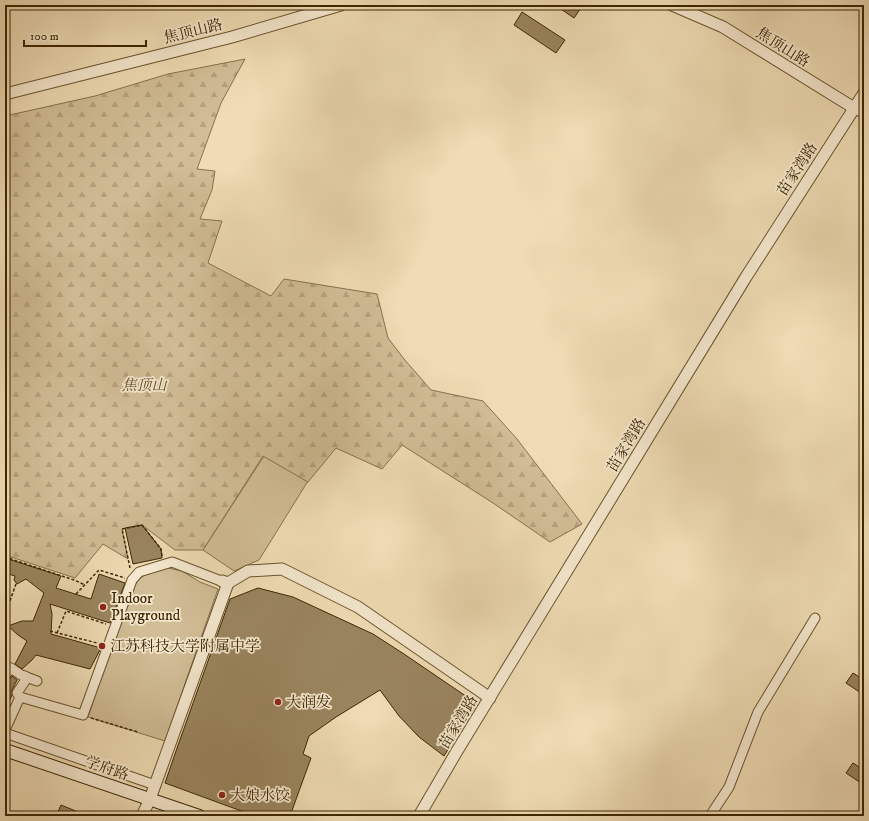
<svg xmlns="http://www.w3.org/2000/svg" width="869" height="821" font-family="'IM FELL DW Pica','Noto Serif SC',serif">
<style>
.grass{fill:#d1bd96;stroke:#87724c}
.forest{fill:url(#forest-firs);stroke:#87724c}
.building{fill:#9a855f;stroke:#3d2603}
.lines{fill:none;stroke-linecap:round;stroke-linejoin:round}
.minor-casing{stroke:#6a542f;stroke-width:11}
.tertiary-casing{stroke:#6a542f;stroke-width:13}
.secondary-casing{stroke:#3d2603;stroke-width:14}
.path{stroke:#3d2603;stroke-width:1.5;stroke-dasharray:3 2;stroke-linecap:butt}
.minor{stroke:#f5e8ce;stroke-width:9}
.tertiary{stroke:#f5e8ce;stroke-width:11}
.secondary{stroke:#f5e8ce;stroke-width:12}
.poi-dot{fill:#8f2418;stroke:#f5e8ce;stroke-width:1.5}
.labels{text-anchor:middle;stroke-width:3.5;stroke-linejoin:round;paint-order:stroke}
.street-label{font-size:15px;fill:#3d2603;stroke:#f5e8ce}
.park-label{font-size:15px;font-style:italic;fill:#624c28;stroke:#f5e8ce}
.poi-label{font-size:15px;fill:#3d2603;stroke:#f5e8ce;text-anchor:start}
</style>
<defs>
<pattern id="forest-firs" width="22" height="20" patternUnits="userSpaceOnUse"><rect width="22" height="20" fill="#d1bd96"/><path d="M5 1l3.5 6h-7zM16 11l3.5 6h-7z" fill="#b4a280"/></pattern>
</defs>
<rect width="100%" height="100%" fill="#efdcb4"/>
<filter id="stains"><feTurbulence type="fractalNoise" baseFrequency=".005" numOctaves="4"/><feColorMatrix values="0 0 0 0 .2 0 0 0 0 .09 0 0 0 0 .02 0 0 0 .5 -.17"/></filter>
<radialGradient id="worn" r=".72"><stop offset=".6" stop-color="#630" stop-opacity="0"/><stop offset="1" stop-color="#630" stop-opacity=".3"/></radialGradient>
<g class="grass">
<path d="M264 456 308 481 259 560 234 571 203 550Z"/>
<path d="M164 567 182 571 200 582 218 589 165 741 88 717 129 595C140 576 143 574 164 567Z"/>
</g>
<path class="forest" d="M245 59 221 103 197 169 215 171 212 190 200 219 222 221 208 263 271 296 284 279 377 294 388 338 404 359 431 390 483 401 517 439 582 524 550 542 493 503 402 445 382 469 336 448 308 482 263 456 203 550H175L142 525 122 529 128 559 103 544 75 578 5 555V116L95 96 168 74Z"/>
<g class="building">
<path d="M555 5H583L574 18Z"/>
<path d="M522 12 565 40 556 53 514 25Z"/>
<path d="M142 525 161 549 162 558 133 564 125 528Z"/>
<path d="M5 558 61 576 56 588 91 599 99 574 125 583 110 623 50 604 52 614 51 634 101 648 90 669 36 655 32 660 22 669 15 664 27 641 18 635 8 626 22 621H33L44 593 26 579 17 584 14 580 15 576 5 573Z"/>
<path d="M258 588 293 597 373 634 404 654 476 703 444 756 419 737 399 716 380 690 336 717 309 736 303 754 311 758 290 816H255L165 783 176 751 230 599Z"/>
<path d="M853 673 864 680V695L846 683Z"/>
<path d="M12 676 17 680 12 690V695L5 711V682L8 681Z"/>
<path d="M853 763 864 770V785L846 773Z"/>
<path d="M61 805 88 816H56Z"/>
</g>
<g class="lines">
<defs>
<g id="minor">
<path d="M854 108 864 114"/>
<path d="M5 676 11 668 21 675 37 681"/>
<path d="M20 697 17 693 25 681V676"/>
<path d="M5 730 20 697 83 715 132 580 139 572 172 562 221 581"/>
<path d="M5 733 155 785"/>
<path d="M710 816 729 787 758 712 815 618"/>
</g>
<g id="tertiary">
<path d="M672 5 723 27 854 108"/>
<path d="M5 94 232 37 341 5"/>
<path d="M228 583 248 571 282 569 358 607 490 698"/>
<path d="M142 816 150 799 228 583 222 581"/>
<path d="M419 816 457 751 746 277 864 93"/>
</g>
<path id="secondary" d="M5 750 199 816"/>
</defs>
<use href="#minor" class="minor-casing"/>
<use href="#tertiary" class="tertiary-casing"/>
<use href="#secondary" class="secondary-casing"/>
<g class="path">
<path d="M5 557 74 580 85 585"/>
<path d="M130 568 122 529 142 525 161 549 162 556"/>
<path d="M76 594 99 570 125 578"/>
<path d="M5 615 16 584"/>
<path d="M50 631 101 644"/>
<path d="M57 633 66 611 106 624"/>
<path d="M91 718 138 732"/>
</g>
<use href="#minor" class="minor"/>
<use href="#tertiary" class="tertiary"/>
<use href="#secondary" class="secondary"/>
</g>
<g class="poi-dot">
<circle cx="103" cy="607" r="4"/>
<circle cx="102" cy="646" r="4"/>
<circle cx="278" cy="702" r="4"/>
<circle cx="222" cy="795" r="4"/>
</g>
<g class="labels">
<g class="street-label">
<text transform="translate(193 31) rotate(-14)" y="5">焦顶山路</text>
<text transform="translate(783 47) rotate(32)" y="5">焦顶山路</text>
<text transform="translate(797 169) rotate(-57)" y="5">苗家湾路</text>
<text transform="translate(626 445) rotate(-59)" y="5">苗家湾路</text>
<text transform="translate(458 722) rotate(-59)" y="5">苗家湾路</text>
<text transform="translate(107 768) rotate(19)" y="5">学府路</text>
</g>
<g class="park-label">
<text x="144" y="390">焦顶山</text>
</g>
<g class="poi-label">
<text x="111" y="603">Indoor<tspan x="111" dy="17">Playground</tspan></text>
<text x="110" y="651">江苏科技大学附属中学</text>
<text x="286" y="707">大润发</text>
<text x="230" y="800">大娘水饺</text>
</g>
</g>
<rect width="869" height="821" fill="none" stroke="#efdcb4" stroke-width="20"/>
<rect x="6" y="6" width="857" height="809" fill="none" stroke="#3d2603" stroke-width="2"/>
<rect x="10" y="10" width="849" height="801" fill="none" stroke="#3d2603"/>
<path d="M24 40v6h122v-6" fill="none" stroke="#3d2603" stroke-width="2"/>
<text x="30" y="40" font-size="12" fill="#3d2603" stroke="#f5e8ce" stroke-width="3" paint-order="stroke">100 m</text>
<rect width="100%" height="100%" filter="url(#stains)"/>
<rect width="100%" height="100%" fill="url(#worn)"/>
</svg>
